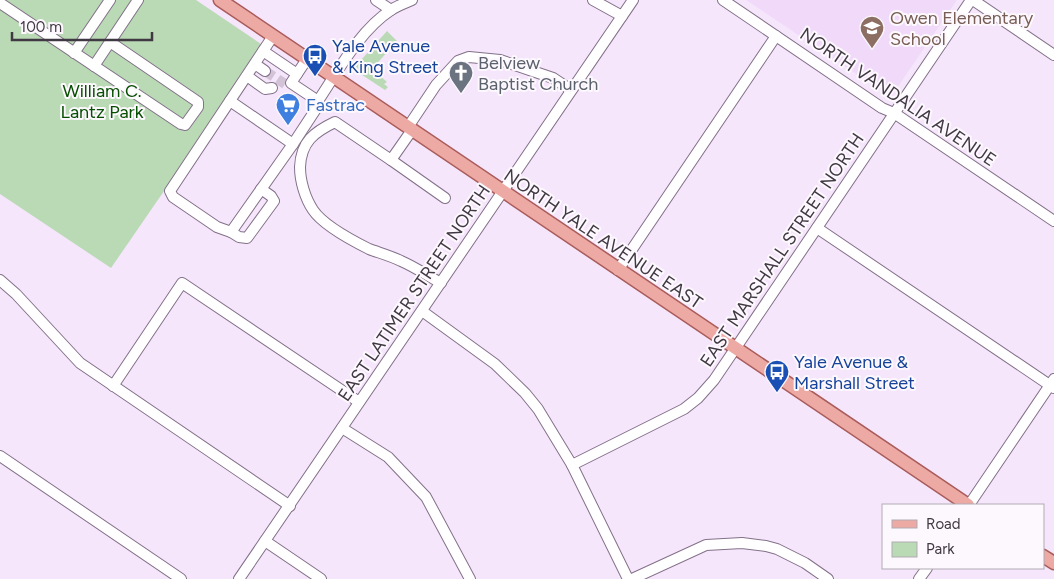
<svg xmlns="http://www.w3.org/2000/svg" width="1054" height="579" font-family="Figtree,sans-serif">
<style>
.built{fill:#f1d9fa}
.green{fill:#b9dab5}
.lines{fill:none;stroke-linecap:round;stroke-linejoin:round}
.minor-tunnel{stroke:#d2c3d7;stroke-width:10;stroke-dasharray:10 5;stroke-linecap:butt}
.minor-casing{stroke:#837189;stroke-width:12}
.major-casing{stroke:#a95c5a;stroke-width:15}
.minor{stroke:#fff;stroke-width:10}
.major{stroke:#eda9a4;stroke-width:12}
.labels{text-anchor:middle;stroke-width:4;stroke-linejoin:round;paint-order:stroke}
.education-label{font-size:18px;fill:#785e54;stroke:#fcf8fd;text-anchor:start}
.transit-label{font-size:18px;fill:#164399;stroke:#fcf8fd;text-anchor:start}
.worship-label{font-size:18px;fill:#5b616d;stroke:#fcf8fd;text-anchor:start}
.park-label{font-size:18px;fill:#064e00;stroke:#fcf8fd}
.street-label{font-size:18px;fill:#403843;stroke:#fcf8fd}
.shop-label{font-size:18px;fill:#366cbe;stroke:#fcf8fd;text-anchor:start}
</style>
<rect width="100%" height="100%" fill="#f6e6fc"/>
<path class="built" d="M746 0H957L891 97Z"/>
<g class="green">
<path d="M0 0H196L264 46 111 268 0 194Z"/>
<path d="M387 31 397 41 372 69 387 82 384 84 388 87 385 90 353 69Z"/>
</g>
<g class="lines">
<path class="minor-tunnel" d="M265 71 285 84"/>
<defs>
<g id="minor">
<path d="M376 0 391 10"/>
<path d="M593 0 622 16"/>
<path d="M723 0 882 108 894 113 1054 221"/>
<path d="M973 0 1054 55"/>
<path d="M0 3 181 124 185 125 198 107V102L110 42"/>
<path d="M273 36 170 191 173 197 217 227 231 232 293 144 316 109 318 101C338 71 360 30 391 10 397 6 405 3 412 0"/>
<path d="M263 51 297 74 307 59"/>
<path d="M74 53 110 0"/>
<path d="M255 64 265 71"/>
<path d="M94 66 138 0"/>
<path d="M297 74 291 83 318 101"/>
<path d="M247 76 265 89 272 88"/>
<path d="M230 101 293 144"/>
<path d="M408 127 436 85 458 61 469 57 500 60 553 78 571 90"/>
<path d="M412 130 391 160 445 198"/>
<path d="M391 160 335 122C314 132 301 142 300 167 300 181 305 198 313 210 323 225 353 241 369 249 380 253 391 256 401 261 415 267 428 276 441 283"/>
<path d="M817 228 1054 388"/>
<path d="M231 232 239 237 247 238 274 201 271 196 261 189"/>
<path d="M618 270 776 36"/>
<path d="M0 280 16 294 80 363 290 506"/>
<path d="M422 311 495 364 525 393 538 409 572 465 628 579"/>
<path d="M113 386 182 283 359 402"/>
<path d="M342 428 388 457 426 497 470 579"/>
<path d="M0 456 181 579"/>
<path d="M572 465 684 409 698 398 714 380 971 0"/>
<path d="M969 505 1054 379"/>
<path d="M265 541 321 579"/>
<path d="M239 579 633 0"/>
<path d="M632 579 706 545 742 543 766 546 777 549 805 563 828 579"/>
<path d="M919 579 927 568"/>
</g>
<g id="major">
<path d="M220 0 968 505"/>
<path d="M1043 556 1054 563"/>
</g>
</defs>
<use href="#minor" class="minor-casing"/>
<use href="#major" class="major-casing"/>
<use href="#minor" class="minor"/>
<use href="#major" class="major"/>
</g>
<defs>
<symbol id="school-pin" viewBox="-11 -11 22 30"><path d="M0 17L-7.5 6A9.5 9.5 0 1 1 7.5 6Z" fill="#8d6e63" stroke="#fcf8fd"/><path d="M0-5L7-2L0 1L-7-2ZM-4 1L0 2.5L4 1V4Q0 6-4 4Z" fill="#fff"/></symbol>
<symbol id="bus-pin" viewBox="-11 -11 22 30"><path d="M0 17L-7.5 6A9.5 9.5 0 1 1 7.5 6Z" fill="#1a4fb4" stroke="#fcf8fd"/><path d="M-5-6H5V4H4V6H2V4H-2V6H-4V4H-5ZM-3.5-4V0h7V-4ZM-3.5 1.2v1.5H-2V1.2ZM2 1.2v1.5H3.5V1.2Z" fill="#fff"/></symbol>
<symbol id="church-pin" viewBox="-11 -11 22 30"><path d="M0 17L-7.5 6A9.5 9.5 0 1 1 7.5 6Z" fill="#6b7280" stroke="#fcf8fd"/><path d="M-1.2-6h2.4v3.5h3.3v2.4h-3.3V6h-2.4V-.1h-3.3v-2.4h3.3Z" fill="#fff"/></symbol>
<symbol id="supermarket-pin" viewBox="-11 -11 22 30"><path d="M0 17L-7.5 6A9.5 9.5 0 1 1 7.5 6Z" fill="#3f7fe0" stroke="#fcf8fd"/><path d="M-6-5.5h2.5l.6 2H6L4.5 2H-2.5L-4.4-4H-6ZM-1.5 3.2a1.3 1.3 0 1 0 .1 0ZM3 3.2a1.3 1.3 0 1 0 .1 0Z" fill="#fff"/></symbol>
</defs>
<g fill-rule="evenodd">
<use href="#school-pin" x="858" y="14" width="28" height="38"/>
<use href="#bus-pin" x="301" y="42" width="28" height="38"/>
<use href="#church-pin" x="447" y="59" width="28" height="38"/>
<use href="#supermarket-pin" x="274" y="91" width="28" height="38"/>
<use href="#bus-pin" x="763" y="358" width="28" height="38"/>
</g>
<g class="labels">
<g class="education-label">
<text x="890" y="24">Owen Elementary<tspan x="890" dy="21">School</tspan></text>
</g>
<g class="transit-label">
<text x="332" y="52">Yale Avenue<tspan x="332" dy="21">&amp; King Street</tspan></text>
<text x="794" y="368">Yale Avenue &amp;<tspan x="794" dy="21">Marshall Street</tspan></text>
</g>
<g class="worship-label">
<text x="478" y="69">Belview<tspan x="478" dy="21">Baptist Church</tspan></text>
</g>
<g class="park-label">
<text x="102" y="97">William C.<tspan x="102" dy="21">Lantz Park</tspan></text>
</g>
<g class="street-label">
<text transform="translate(898 97) rotate(34)" y="6">NORTH VANDALIA AVENUE</text>
<text transform="translate(603 239) rotate(34)" y="6">NORTH YALE AVENUE EAST</text>
<text transform="translate(782 250) rotate(-56)" y="6">EAST MARSHALL STREET NORTH</text>
<text transform="translate(414 293) rotate(-56)" y="6">EAST LATIMER STREET NORTH</text>
</g>
<g class="shop-label">
<text x="306" y="111">Fastrac</text>
</g>
</g>
<rect x="882" y="504" width="162" height="65" fill="#fcf8fd" stroke="#b1abb3"/>
<rect x="892" y="520" width="25" height="8" fill="#eda9a4" stroke="#b1abb3"/>
<text x="926" y="529" font-size="15" fill="#403843">Road</text>
<rect x="892" y="542" width="25" height="15" fill="#b9dab5" stroke="#b1abb3"/>
<text x="926" y="554" font-size="15" fill="#403843">Park</text>
<path d="M12 32v8h140v-8" fill="none" stroke="#403843" stroke-width="2.5"/>
<text x="20" y="32" font-size="15" fill="#403843" stroke="#fcf8fd" stroke-width="4" paint-order="stroke">100 m</text>
</svg>
